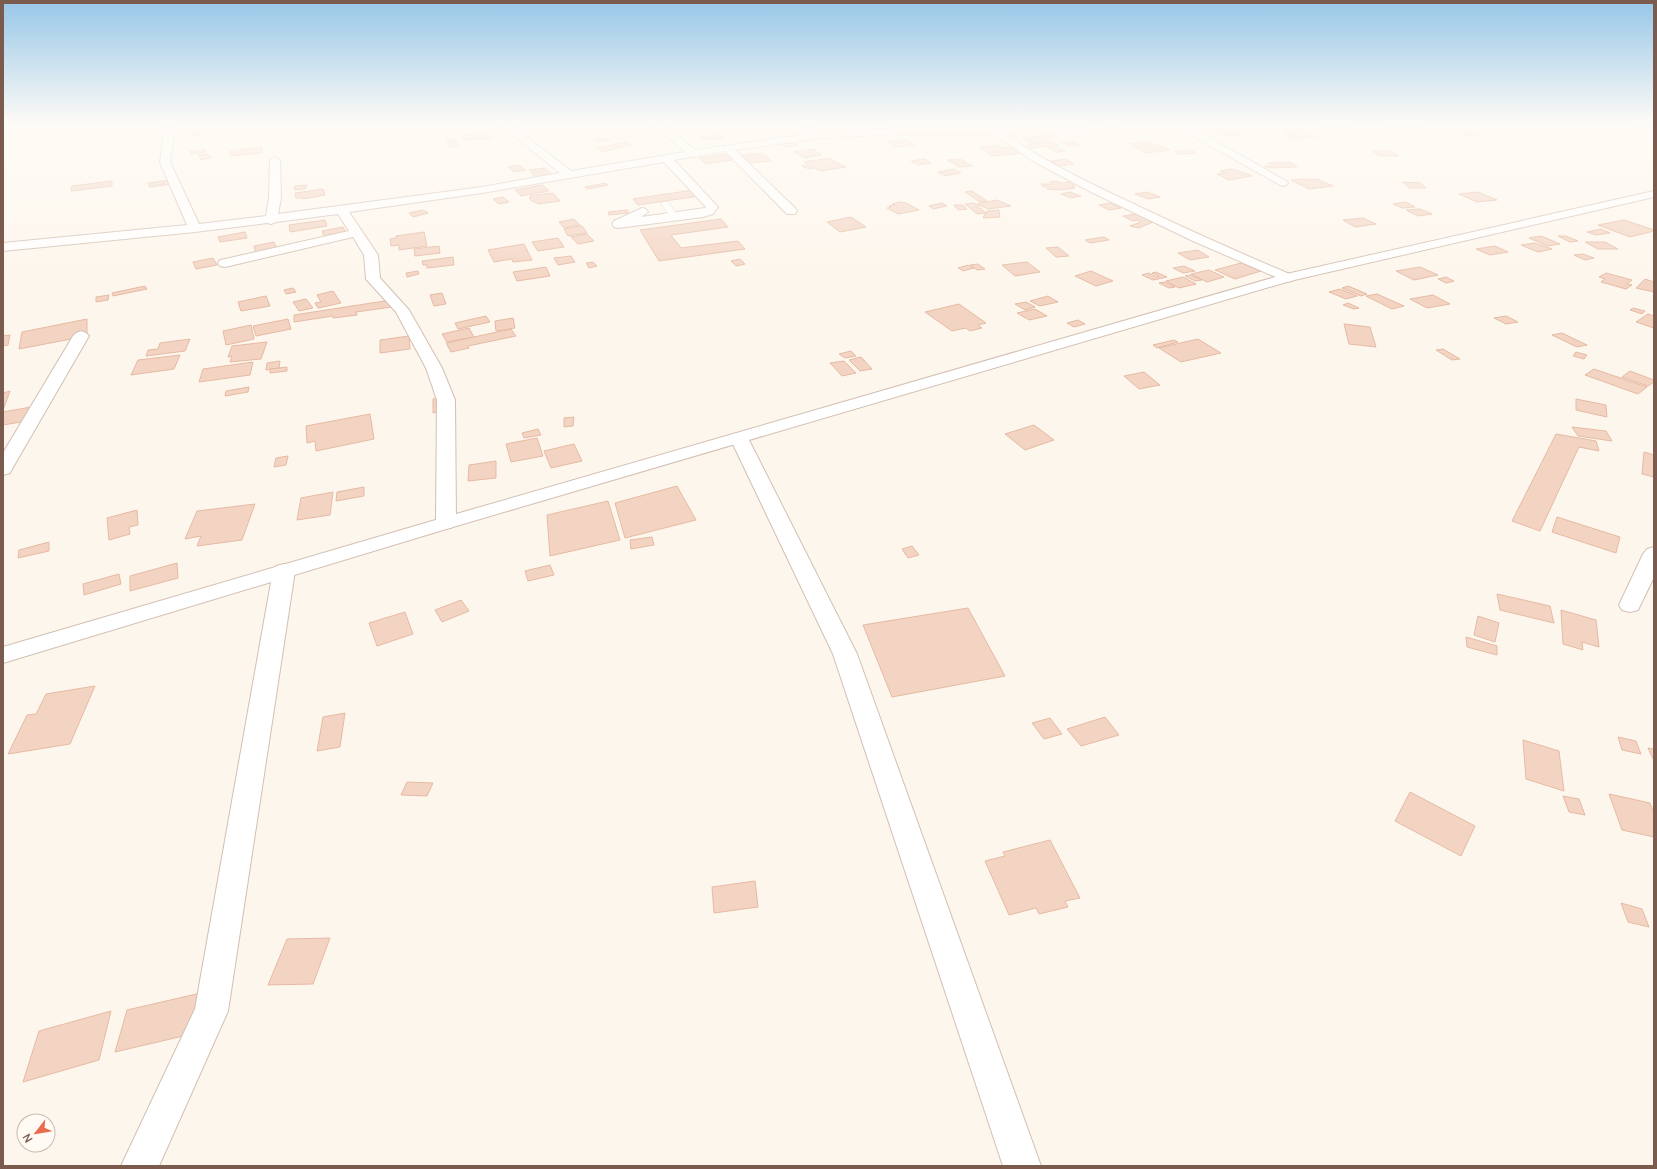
<svg xmlns="http://www.w3.org/2000/svg" width="1657" height="1169" font-family="Manrope,sans-serif">
<style>
.building{fill:#f3d4c3;stroke:#e6baa3}
.lines{fill:none;stroke-linecap:round;stroke-linejoin:round}
.service-casing{stroke:#d3bfb3;stroke-width:1}
.minor-casing{stroke:#d3bfb3;stroke-width:2}
.tertiary-casing{stroke:#d3bfb3;stroke-width:2}
.service{fill:#fff;fill-rule:evenodd}
.minor{fill:#fff;fill-rule:evenodd}
.tertiary{fill:#fff;fill-rule:evenodd}
</style>
<rect width="100%" height="100%" fill="#fdf6ec"/>
<g class="building">
<path d="M1413 125 1425 131 1400 132 1389 126Z"/>
<path d="M1454 129H1466L1478 135H1466Z"/>
<path d="M204 130 206 133 193 135 191 132Z"/>
<path d="M1230 131 1241 135H1220L1213 132Z"/>
<path d="M1300 131 1308 133 1316 137 1291 139 1282 133Z"/>
<path d="M489 132 494 138 465 140 462 136Z"/>
<path d="M1050 132 1056 137H1046L1040 133Z"/>
<path d="M717 134 723 138 706 140 701 137Z"/>
<path d="M1042 136 1051 142 1032 144 1023 138Z"/>
<path d="M606 138 610 140 597 142 593 140Z"/>
<path d="M455 139 459 146 450 147 446 140Z"/>
<path d="M906 139 915 145 896 147 888 142Z"/>
<path d="M626 142 633 145 602 152 596 148Z"/>
<path d="M793 142 798 145 785 147 781 144Z"/>
<path d="M1053 142 1058 145 1032 148 1027 145Z"/>
<path d="M1074 142 1080 145 1069 146 1062 143Z"/>
<path d="M1146 142 1162 146 1170 150 1146 153 1130 144Z"/>
<path d="M999 145 1003 148 1017 147 1026 153 992 156 980 147Z"/>
<path d="M262 147V153L230 156V151Z"/>
<path d="M1057 147 1065 151 1056 152 1048 148Z"/>
<path d="M813 149 822 155 804 158 794 152Z"/>
<path d="M206 150V152L191 154 190 151Z"/>
<path d="M1192 150 1196 153 1178 154 1175 151Z"/>
<path d="M1372 151H1391L1399 156H1379Z"/>
<path d="M763 153 771 161 750 163 742 155Z"/>
<path d="M208 154 211 158 201 160 198 155Z"/>
<path d="M725 154 733 160 706 164 699 158Z"/>
<path d="M829 158 846 167 821 171 815 168 809 169 802 166 808 165 804 162Z"/>
<path d="M925 159 931 163 918 165 911 161Z"/>
<path d="M960 159 972 166 959 167 947 160Z"/>
<path d="M1066 159 1074 164 1059 166 1051 161Z"/>
<path d="M1291 162 1297 167 1267 168 1264 166H1271L1268 163Z"/>
<path d="M520 165 525 170 514 172 508 167Z"/>
<path d="M545 168 553 175 536 178 529 170Z"/>
<path d="M954 169 961 173 945 176 938 172Z"/>
<path d="M1232 169 1239 171 1252 176 1229 180 1217 174 1225 173 1220 171Z"/>
<path d="M1305 179 1309 180 1317 179 1333 186 1309 189 1291 180Z"/>
<path d="M171 180 172 184 150 187 148 183Z"/>
<path d="M112 181V186L71 191 72 186Z"/>
<path d="M1057 181 1061 183 1069 182 1075 186H1072L1075 188 1061 190 1047 189 1049 187H1043L1041 184H1053L1050 182Z"/>
<path d="M1402 182 1420 183 1426 188H1409Z"/>
<path d="M605 183 608 185 588 189 585 187Z"/>
<path d="M307 185 305 189 294 190 295 186Z"/>
<path d="M543 185 549 191 521 196 515 190Z"/>
<path d="M323 189 325 195 303 199V198H296L295 193Z"/>
<path d="M693 190 699 196 638 205 633 199Z"/>
<path d="M972 191 987 201 980 202 965 192Z"/>
<path d="M1070 192 1081 196 1071 198 1061 194Z"/>
<path d="M1147 192 1160 197 1148 199 1135 194Z"/>
<path d="M1478 192 1497 200 1477 202 1459 194Z"/>
<path d="M553 193 560 201 538 204 536 202H533L529 198H531L530 196Z"/>
<path d="M503 197 509 202 499 204 493 199Z"/>
<path d="M997 200 1011 206 988 209 977 204Z"/>
<path d="M900 202 906 203 919 210 898 214 887 208 891 207 889 206 895 205 892 204Z"/>
<path d="M1406 202 1415 207 1402 208 1393 204Z"/>
<path d="M942 203 947 206 933 209 929 206Z"/>
<path d="M974 203 986 213 977 214 965 204Z"/>
<path d="M1110 203 1121 208 1109 210 1099 205Z"/>
<path d="M954 205H963L967 209 958 210Z"/>
<path d="M1420 209 1432 214 1418 216 1406 210Z"/>
<path d="M423 210 428 213 413 217 409 213Z"/>
<path d="M628 210V213L609 215 608 212Z"/>
<path d="M999 210 1000 217 983 218 987 211Z"/>
<path d="M1137 214 1153 222 1139 228 1130 226 1141 222 1138 220 1133 221 1123 216Z"/>
<path d="M851 217 866 227 840 232 827 222Z"/>
<path d="M1363 218 1376 224 1355 227 1343 220Z"/>
<path d="M574 219 580 225 564 228 559 222Z"/>
<path d="M721 219 728 227 671 235 681 248 738 241 745 249 659 261 640 230Z"/>
<path d="M325 220 327 226 290 232 289 225Z"/>
<path d="M1624 220 1654 230V231L1630 237 1598 225Z"/>
<path d="M582 226 587 233 568 236 564 229Z"/>
<path d="M343 227 347 235 325 238 322 231Z"/>
<path d="M1601 229 1610 233 1596 235 1587 232Z"/>
<path d="M245 232 247 238 220 242 218 237Z"/>
<path d="M424 232 427 246 399 250V245L391 246 390 239 396 238V236Z"/>
<path d="M587 234 594 241 578 244 571 237Z"/>
<path d="M1541 236 1560 244 1548 246 1529 238Z"/>
<path d="M1558 236H1566L1578 241 1570 242Z"/>
<path d="M1104 237 1109 240 1090 243 1085 240Z"/>
<path d="M558 238 564 247 538 251 532 242Z"/>
<path d="M274 242 277 249 256 253 254 246Z"/>
<path d="M1585 242H1605L1618 249H1598Z"/>
<path d="M1535 243 1552 249 1538 252 1521 245Z"/>
<path d="M524 244 532 260 513 262 512 259 494 262 488 250Z"/>
<path d="M439 246 440 253 415 256 414 249Z"/>
<path d="M1495 246 1508 252 1490 255 1476 249Z"/>
<path d="M1058 247 1069 256 1056 257 1046 248Z"/>
<path d="M1198 250 1209 257 1190 260 1178 253Z"/>
<path d="M1583 254 1594 258 1585 260 1574 255Z"/>
<path d="M571 256 575 262 558 265 554 258Z"/>
<path d="M453 257 454 265 427 268V265H423L422 261Z"/>
<path d="M213 258 217 265 196 269 193 262Z"/>
<path d="M740 259 745 264 736 266 731 261Z"/>
<path d="M593 262 597 266 589 268 586 263Z"/>
<path d="M1027 262 1040 272 1015 276 1002 265Z"/>
<path d="M1241 263 1261 271 1235 279 1215 270Z"/>
<path d="M978 264 985 269 977 270 970 265Z"/>
<path d="M968 265 974 268 963 271 958 268Z"/>
<path d="M1184 266 1195 271 1183 273 1173 268Z"/>
<path d="M546 267 550 276 517 281 513 272Z"/>
<path d="M1420 267 1438 275 1414 280 1396 271Z"/>
<path d="M1209 270 1224 277 1207 282 1191 274Z"/>
<path d="M418 271 419 274 407 277 406 273Z"/>
<path d="M1091 271 1113 281 1096 286 1075 276Z"/>
<path d="M1156 272 1167 277 1153 280 1142 275 1149 273 1156 277 1159 276 1152 273Z"/>
<path d="M1606 273 1632 280 1627 284 1632 285 1626 289 1601 282 1605 279 1599 277Z"/>
<path d="M1191 275 1202 280 1195 281 1185 276Z"/>
<path d="M1183 277 1196 284 1179 288 1166 281Z"/>
<path d="M1446 277 1454 281 1446 283 1438 279Z"/>
<path d="M1645 279 1654 282V292L1636 288Z"/>
<path d="M1165 282 1175 287 1169 288 1159 283Z"/>
<path d="M145 286 147 289 113 296 112 293Z"/>
<path d="M1348 286 1367 294 1361 296 1342 288Z"/>
<path d="M293 288 296 292 286 294 284 290Z"/>
<path d="M1340 289 1357 296 1346 299 1329 292Z"/>
<path d="M333 291 341 303 318 308 315 303 321 302 317 295Z"/>
<path d="M442 293 446 304 434 306 430 295Z"/>
<path d="M1377 294 1404 306 1392 309 1366 296Z"/>
<path d="M109 295 108 300 96 302V297Z"/>
<path d="M1433 295 1450 304 1427 308 1410 299Z"/>
<path d="M266 296 270 306 241 311 238 302Z"/>
<path d="M1048 296 1058 302 1040 306 1030 301Z"/>
<path d="M306 299 313 308 299 311 293 302Z"/>
<path d="M391 300 392 307 356 312 357 315 333 318V316L294 322V315Z"/>
<path d="M1026 302 1035 307 1025 310 1015 304Z"/>
<path d="M1348 303 1359 308 1354 309 1343 305Z"/>
<path d="M959 304 986 323 978 325 982 328 970 331 966 328 952 331 925 312Z"/>
<path d="M1633 308 1645 311 1642 314 1630 310Z"/>
<path d="M1035 309 1047 316 1029 320 1017 313Z"/>
<path d="M1648 314 1654 316V328L1636 322Z"/>
<path d="M486 316 490 322 458 329 455 323Z"/>
<path d="M1506 316 1518 322 1506 324 1494 318Z"/>
<path d="M513 318 515 328 496 331 495 321Z"/>
<path d="M87 319V336L19 349 22 332Z"/>
<path d="M288 319 291 329 256 336 253 326Z"/>
<path d="M1078 320 1085 324 1074 327 1067 323Z"/>
<path d="M1344 324 1370 327 1376 347 1349 344Z"/>
<path d="M251 325 254 339 226 345 223 331Z"/>
<path d="M469 328 474 337 447 342 442 334Z"/>
<path d="M511 329 516 336 468 346 469 348 451 352 446 343Z"/>
<path d="M1562 333 1587 345 1577 347 1552 335Z"/>
<path d="M10 335 8 345 3 346V336Z"/>
<path d="M409 336 410 349 380 353V340Z"/>
<path d="M190 339 185 351 146 356 148 350 158 349 160 343Z"/>
<path d="M1198 339 1221 353 1181 362 1159 348Z"/>
<path d="M1174 340 1178 342 1157 348 1153 345Z"/>
<path d="M267 342 261 359 230 362 232 356 228 357 232 346Z"/>
<path d="M1443 349 1460 359 1452 360 1436 350Z"/>
<path d="M851 351 856 356 845 358 839 354Z"/>
<path d="M1576 352 1587 355 1584 359 1573 356Z"/>
<path d="M180 355 174 369 131 375 138 360Z"/>
<path d="M861 357 872 369 860 371 849 360Z"/>
<path d="M280 361 279 368 266 370 267 363Z"/>
<path d="M844 361 856 373 842 376 830 363Z"/>
<path d="M253 362 250 375 199 382 203 369Z"/>
<path d="M287 367V371L270 373V369Z"/>
<path d="M1594 369 1647 387 1638 394 1585 375Z"/>
<path d="M1630 371 1654 380V382L1648 386 1622 377Z"/>
<path d="M1144 372 1160 385 1139 389 1124 376Z"/>
<path d="M249 387 248 392 225 396 226 391Z"/>
<path d="M10 391 3 410V393Z"/>
<path d="M444 397V411L433 413V399Z"/>
<path d="M1576 399 1606 405 1607 417 1576 410Z"/>
<path d="M31 407 27 421 3 425V412Z"/>
<path d="M370 414 374 439 316 451 315 441 307 443 306 426Z"/>
<path d="M574 417 573 426 564 427V418Z"/>
<path d="M1034 425 1054 440 1025 450 1005 434Z"/>
<path d="M1572 427 1606 431 1612 441 1578 436Z"/>
<path d="M538 429 541 435 524 438 522 433Z"/>
<path d="M1556 434 1596 441 1599 451 1579 447 1540 531 1512 521Z"/>
<path d="M537 438 543 456 511 462 506 444Z"/>
<path d="M574 444 582 461 551 468 544 451Z"/>
<path d="M1644 452 1654 455V477L1642 474Z"/>
<path d="M288 456 286 465 274 467 276 458Z"/>
<path d="M496 461V478L468 481 469 465Z"/>
<path d="M677 486 696 520 625 538 615 503Z"/>
<path d="M364 487V496L336 501 337 492Z"/>
<path d="M333 492 330 515 297 520 301 498Z"/>
<path d="M608 501 620 540 550 556 547 515Z"/>
<path d="M255 504 242 540 197 546 201 536 185 539 197 511Z"/>
<path d="M137 510 138 525 129 527 130 534 109 540 107 518Z"/>
<path d="M1557 517 1620 537 1616 553 1552 532Z"/>
<path d="M652 537 654 545 631 549 630 540Z"/>
<path d="M49 542V551L18 558 19 550Z"/>
<path d="M912 546 919 555 908 558 902 549Z"/>
<path d="M177 563 178 578 130 591V576Z"/>
<path d="M550 565 554 575 528 581 525 571Z"/>
<path d="M119 574 121 584 84 595 83 584Z"/>
<path d="M1497 594 1550 606 1554 623 1500 610Z"/>
<path d="M461 600 469 611 442 622 435 610Z"/>
<path d="M968 608 1005 676 892 697 863 625Z"/>
<path d="M1561 610 1596 620 1599 647 1582 642 1583 650 1563 644Z"/>
<path d="M405 612 413 634 377 646 369 623Z"/>
<path d="M1478 616 1499 623 1495 642 1474 635Z"/>
<path d="M1466 637 1497 646V655L1467 647Z"/>
<path d="M95 686 70 744 8 754 27 715 36 714 46 694Z"/>
<path d="M345 713 340 747 317 751 323 717Z"/>
<path d="M1105 717 1119 735 1081 746 1067 729Z"/>
<path d="M1050 718 1062 734 1044 739 1032 723Z"/>
<path d="M1618 737 1636 741 1641 754 1622 750Z"/>
<path d="M1523 740 1559 751 1564 791 1526 779Z"/>
<path d="M1648 748 1654 749V761Z"/>
<path d="M407 782 433 783 427 796 401 795Z"/>
<path d="M1410 792 1475 826 1461 856 1395 821Z"/>
<path d="M1609 794 1650 803 1654 814V837L1622 830Z"/>
<path d="M1563 796 1579 799 1585 815 1569 812Z"/>
<path d="M1050 840 1080 898 1065 901 1068 907 1039 914 1036 908 1009 915 985 861 1005 856 1003 852Z"/>
<path d="M755 881 758 907 714 913 712 887Z"/>
<path d="M1621 903 1642 909 1649 927 1628 922Z"/>
<path d="M330 938 313 984 268 985 287 939Z"/>
<path d="M205 992 196 1033 115 1052 127 1010Z"/>
<path d="M111 1011 99 1060 23 1082 39 1031Z"/>
</g>
<g class="lines">
<defs>
<path id="service" d="M662 202H668L679 217 678 219H672L661 204Z"/>
<g id="minor">
<path d="M165 124H175L170 162 199 224 266 216 269 198 270 160 275 157 280 160 281 198 278 214 482 187 560 173 499 124H510L571 171 685 152 653 124H664L695 150 809 134 802 129 807 126 821 132 900 128H996L1208 124H1356L1351 127 1196 130 1286 181 1288 183 1286 185 1282 186 1182 130 1006 134C1041 159 1079 178 1117 196 1175 224 1233 250 1292 275L1294 278 1292 281 1287 282 1193 241 1091 192 1033 161 994 134H900L820 138 735 150 795 208 797 211 795 214H787L725 151 674 160 718 207 713 214 703 217 618 228 614 227 612 224 614 221 642 208 646 209 648 212 641 217 705 208 706 207 664 162 482 193 349 212 378 255 380 278 409 310 442 368 455 400 456 523 453 527 446 529 439 527 436 523 437 400 426 368 396 312 366 279 364 255 353 237 225 267 220 266 218 263 220 260 225 259 349 231 338 214 276 222 271 224 267 223 195 232 3 251V243L187 225 160 162Z"/>
<path d="M1634 124H1654V130L1636 126Z"/>
<path d="M81 331 86 333 89 336 12 469 10 473 3 475V453L73 336 76 333Z"/>
<path d="M739 433 745 434 748 438 857 654 1041 1166H1003L833 654 730 438 733 434Z"/>
<path d="M1654 547V577L1638 610 1630 612 1622 610 1619 605 1643 554 1647 549Z"/>
<path d="M284 564 292 566 295 571 228 1011 159 1166H121L195 1009 273 571 276 566Z"/>
</g>
<path id="tertiary" d="M1654 191V197L1290 281 453 527 3 663V647L439 519 1282 275Z"/>
</defs>
<use href="#service" class="service-casing"/>
<use href="#minor" class="minor-casing"/>
<use href="#tertiary" class="tertiary-casing"/>
<use href="#service" class="service"/>
<use href="#minor" class="minor"/>
<use href="#tertiary" class="tertiary"/>
</g>
<linearGradient id="sky" x2="0" y2="1"><stop stop-color="#97c7e8"/><stop offset="0.43" stop-color="#fefbf6"/><stop offset="1" stop-color="#fefbf6" stop-opacity="0"/></linearGradient>
<rect width="1657" height="288" fill="url(#sky)"/>
<rect width="1657" height="1169" fill="none" stroke="#7a5b4d" stroke-width="8"/>
<g transform="translate(36 1133) rotate(239)"><circle r="19" fill="#fffaf3" stroke="#cabab1"/>
<path d="M0-3L7 15L0 10L-7 15Z" fill="#e86c50"/>
<text y="-6" font-size="11" font-weight="bold" text-anchor="middle" fill="#7a5b4d">N</text>
</g>
</svg>
